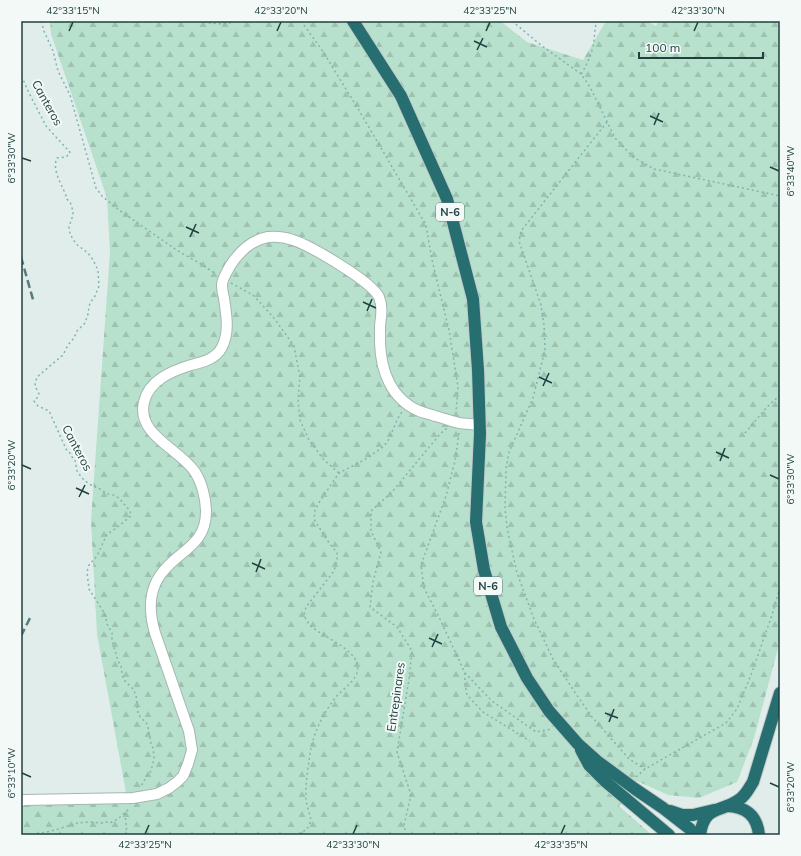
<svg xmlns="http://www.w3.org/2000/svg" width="801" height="856" font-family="Mulish,sans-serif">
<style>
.forest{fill:url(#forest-firs)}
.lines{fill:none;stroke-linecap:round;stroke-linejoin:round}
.minor-casing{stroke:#a3b6b4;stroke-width:12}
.highway-casing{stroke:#c0cac9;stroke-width:14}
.path{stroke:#7eb5b0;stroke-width:1.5;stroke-dasharray:2 3;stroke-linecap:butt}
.minor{stroke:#fff;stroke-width:10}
.highway{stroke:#276e70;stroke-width:12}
.rail{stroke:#597c7b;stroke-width:2.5;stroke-dasharray:8 4;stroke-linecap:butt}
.ticks{fill:none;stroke:#1f403f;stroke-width:1.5}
.labels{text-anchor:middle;stroke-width:4;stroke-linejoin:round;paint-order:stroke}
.shield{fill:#f2f9f7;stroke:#5e7876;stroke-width:1}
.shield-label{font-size:11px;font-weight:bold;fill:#1f403f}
.street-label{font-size:12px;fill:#1f403f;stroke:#f2f9f7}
.neatline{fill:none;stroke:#1f403f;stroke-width:1.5}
.ticks-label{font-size:10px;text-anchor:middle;fill:#1f403f}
</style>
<defs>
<pattern id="forest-firs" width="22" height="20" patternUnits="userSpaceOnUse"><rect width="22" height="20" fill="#b7e1cc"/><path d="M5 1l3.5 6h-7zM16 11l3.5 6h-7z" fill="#9dc2b0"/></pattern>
</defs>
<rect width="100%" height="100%" fill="#e1edeb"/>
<path class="forest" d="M50 21H500L527 42 583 60 606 21H647L656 26 658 21H780V641L754 738 737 782 699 798 668 795 637 781 619 806 652 835H21V803L127 798 97 634 91 521 110 252 107 198 51 34Z"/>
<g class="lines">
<defs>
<path id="minor" d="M21 801 24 800 133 798 157 794 169 788 177 782 183 776 188 764 192 750 189 731 155 633C148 609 148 586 167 567 184 549 206 542 206 512 206 499 202 483 195 472 180 449 136 435 144 402 149 380 172 371 191 365 203 362 216 359 222 347 230 331 226 314 224 298 223 294 222 289 222 285 222 279 227 272 230 266 239 252 251 240 268 237 277 236 285 237 293 240 311 246 371 281 379 297 383 307 381 316 380 326 380 331 380 337 380 343 381 371 391 399 419 411 424 413 430 414 435 416 443 418 451 421 459 423 466 424 473 424 480 425"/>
<g id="highway">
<path d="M353 21 401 96 447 199 473 299 478 370 480 434 476 522 484 570 501 627 527 678 549 711 578 744 597 761 635 789 663 808 690 829 695 835"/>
<path d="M581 750 589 765 606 782 669 835"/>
<path d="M727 806C746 807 757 815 759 835"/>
<path d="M670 811 682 815H693L714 810"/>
<path d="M700 835C704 804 722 813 740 799 746 795 749 788 753 782L780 693"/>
</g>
</defs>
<use href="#minor" class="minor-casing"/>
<use href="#highway" class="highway-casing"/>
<g class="path">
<path d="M42 21 43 29 53 51 58 71 70 95 96 188 102 196 119 210 178 251 201 264 216 274"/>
<path d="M199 21C210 23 224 26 235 21"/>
<path d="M301 21 322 50 360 112 426 225 432 260 449 330 458 387 456 412"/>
<path d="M512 21 542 46 581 74 590 87 615 138 633 157 654 169 780 196"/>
<path d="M581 74C587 65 590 57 593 47 595 38 594 29 597 21"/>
<path d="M21 77H22L28 91 46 126 66 148 69 150 70 153 66 157 57 158C51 171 64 187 67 199L71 204 73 212V215L69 227 70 234 76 244 88 253 93 260 98 270 99 286 95 296 90 303 89 307 88 314 85 323 77 331 74 338 68 345 63 355 37 377 35 384 36 388 39 394 37 398 34 401 38 406 49 411 67 451 71 454 72 457 75 460 77 471 82 478 89 484 100 489 107 494 113 495 119 498 130 511 131 516 115 529 107 534 97 556 89 565 87 572 89 589 105 614 107 624 112 633V640L118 661 121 666 122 674 124 680 133 689 136 695 138 714 142 719 146 722 148 727 151 744 153 748 154 757 153 763 151 771 145 779 140 788"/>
<path d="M607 122 521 231 519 241 541 305 544 325 545 350 533 398 509 452 506 469 505 508 507 528 517 573 534 619 553 659 576 694 592 717 629 759 645 769"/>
<path d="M231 283 253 295 274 318 294 346 300 377 298 400 300 420 309 440 324 460 339 473"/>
<path d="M459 433 455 461 446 496 421 565 424 588 438 615 465 673 492 701 536 732 551 729"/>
<path d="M745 433 767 407 780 395"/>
<path d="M465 673V684L467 695 483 712 530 741"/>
<path d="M636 777 645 769 726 723 737 709 751 675 772 615 780 588"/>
<path d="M125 813 127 835"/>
<path d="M38 835 40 833C52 832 66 826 78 823 85 822 93 822 101 823 105 823 106 821 110 823L119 818 130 808"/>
<path d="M294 835C301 833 308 831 310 823 312 818 309 814 308 809 307 805 306 801 306 797 305 785 309 760 311 748 315 730 324 712 336 697 341 691 351 684 355 677 358 673 358 667 357 663 352 648 324 637 312 627 308 624 306 619 304 615L306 607 334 571 337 560V553L327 540 314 519 315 510 320 501 339 473 364 460 383 447 388 441 398 418 402 412"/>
<path d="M406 835 404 825 411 795 397 752 409 679 412 651 397 627 370 607 373 582 381 552 371 531V511L392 492 440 434 447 428"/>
</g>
<use href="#minor" class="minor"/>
<use href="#highway" class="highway"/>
<g class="rail">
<path d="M21 257 34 303"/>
<path d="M21 636 30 618"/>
</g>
</g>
<path class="ticks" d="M69 31 73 22M277 31 281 22M486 31 490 22M694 31 698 22M474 41 487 47M477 50 483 38M650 116 663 122M654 125 659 113M22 158 31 161M770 167 779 171M186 227 199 233M190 237 196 224M363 302 376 308M367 311 372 299M539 377 552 383M543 386 549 373M716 452 729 458M720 461 725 448M22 465 31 469M770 475 779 479M76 488 89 494M79 497 85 485M252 563 265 569M256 572 261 559M429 638 442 644M432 647 438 634M605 713 618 718M609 722 614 709M22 773 31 777M770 783 779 787M145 834 149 825M353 834 357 825M561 834 565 825"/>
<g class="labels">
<g class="shield">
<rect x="436" y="203" width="28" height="18" rx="3"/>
<rect x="474" y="577" width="28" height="18" rx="3"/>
</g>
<g class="shield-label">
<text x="450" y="216">N-6</text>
<text x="488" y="590">N-6</text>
</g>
<g class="street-label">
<text transform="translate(47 103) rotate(61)" y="4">Canteros</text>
<text transform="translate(77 448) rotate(62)" y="4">Canteros</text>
<text transform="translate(396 697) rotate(-82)" y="4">Entrepinares</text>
</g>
</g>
<rect width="801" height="856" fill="none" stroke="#f2f9f7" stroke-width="44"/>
<path d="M639 52v6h124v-6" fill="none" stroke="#1f403f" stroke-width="2"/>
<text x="645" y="52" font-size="12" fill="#1f403f" stroke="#f2f9f7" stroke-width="3" paint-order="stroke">100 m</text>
<rect x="22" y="22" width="757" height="812" class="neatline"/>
<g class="ticks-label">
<text x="73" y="14">42°33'15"N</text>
<text x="281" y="14">42°33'20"N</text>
<text x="490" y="14">42°33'25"N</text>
<text x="698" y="14">42°33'30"N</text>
<text transform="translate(11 158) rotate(-90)" y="4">6°33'30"W</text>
<text transform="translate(790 171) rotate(-90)" y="4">6°33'40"W</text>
<text transform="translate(11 465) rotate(-90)" y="4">6°33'20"W</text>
<text transform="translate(790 479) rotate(-90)" y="4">6°33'30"W</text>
<text transform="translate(11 773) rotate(-90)" y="4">6°33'10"W</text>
<text transform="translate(790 787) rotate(-90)" y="4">6°33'20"W</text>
<text x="145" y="848">42°33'25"N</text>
<text x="353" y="848">42°33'30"N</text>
<text x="561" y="848">42°33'35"N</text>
</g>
</svg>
